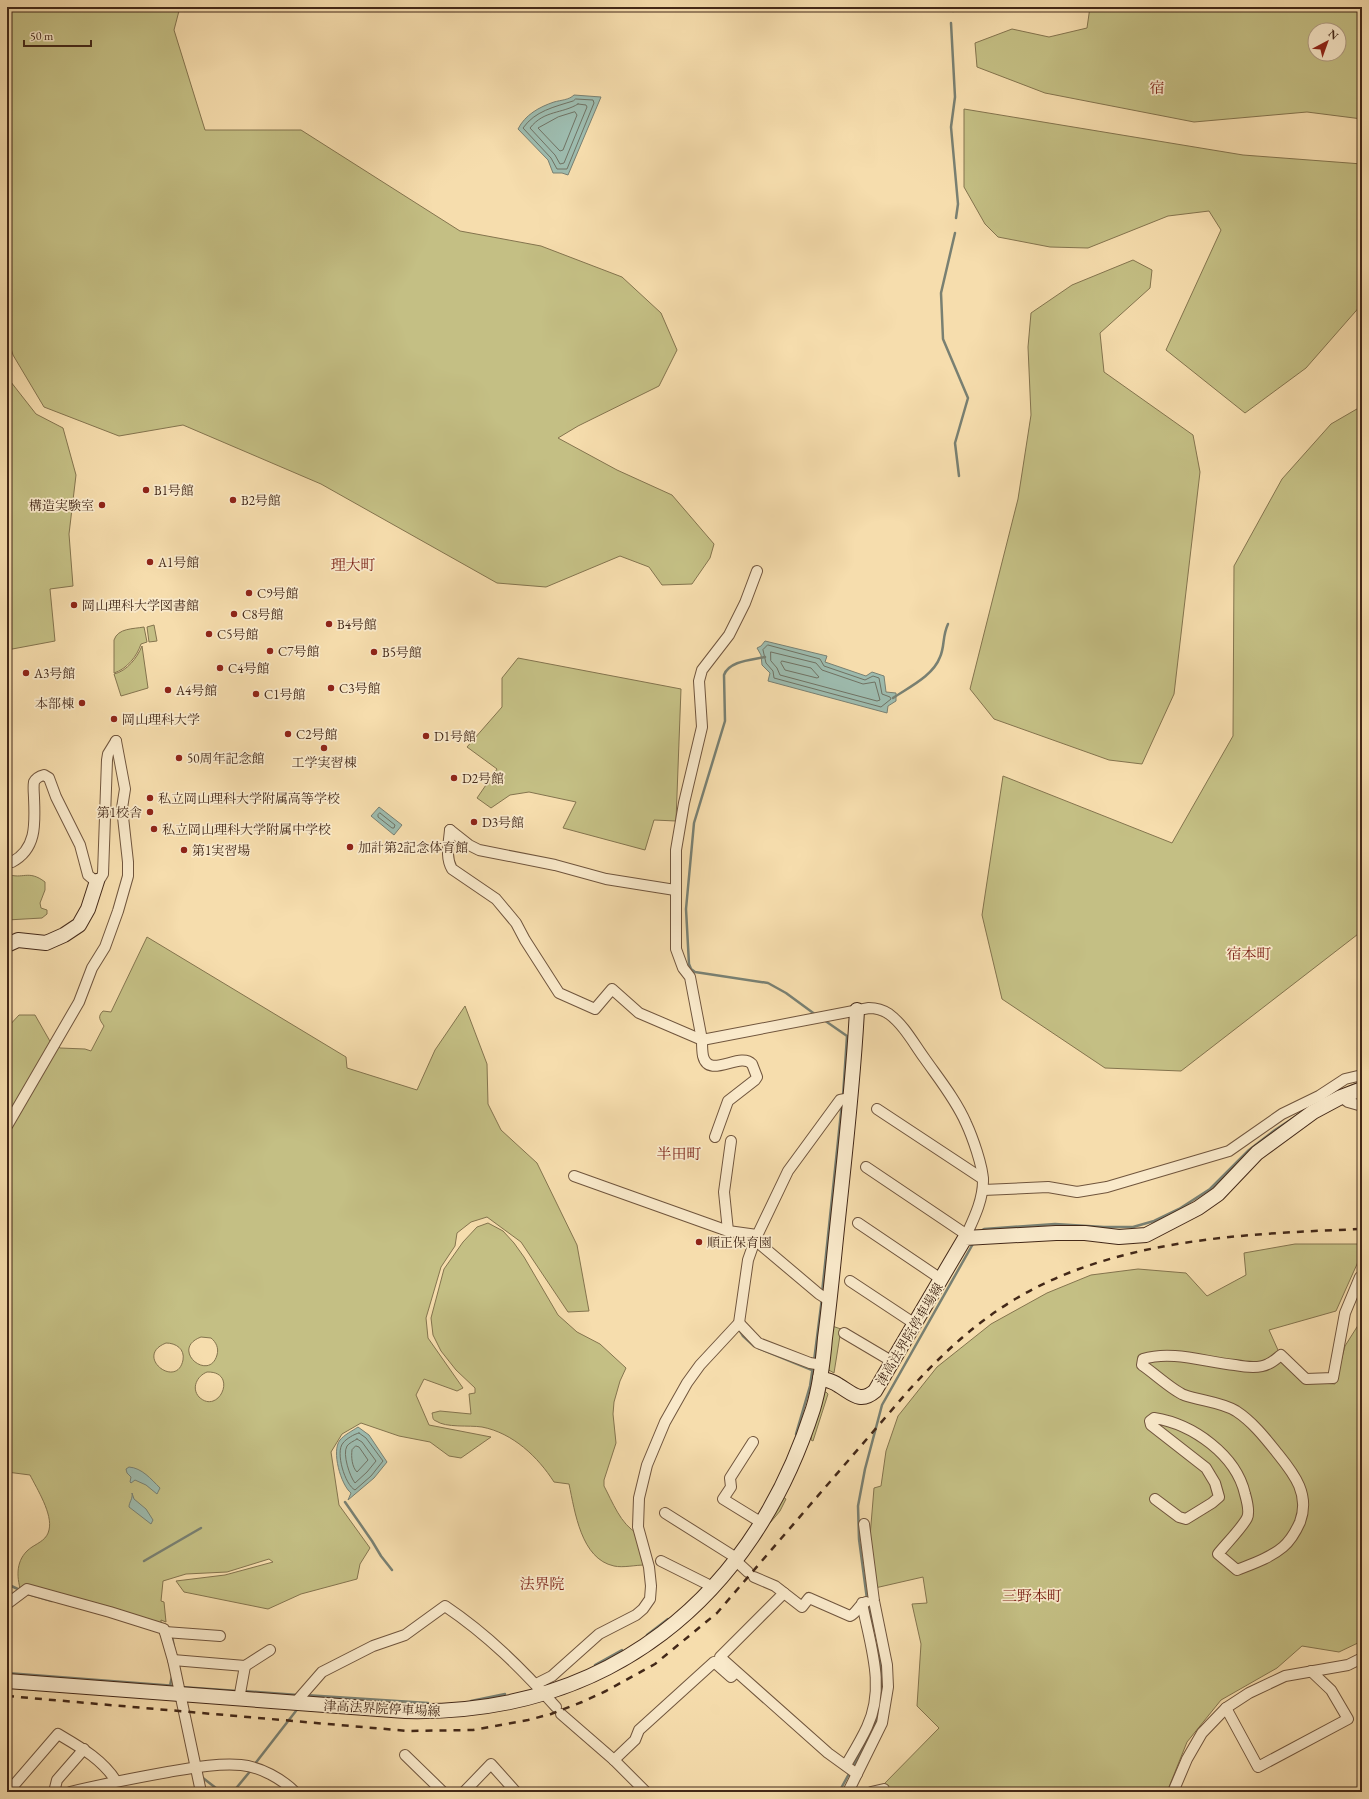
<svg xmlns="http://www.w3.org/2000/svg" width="1369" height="1799" font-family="'EB Garamond','Noto Serif JP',serif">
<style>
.green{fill:#c4bf84;stroke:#84744e;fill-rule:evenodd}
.water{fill:#9dbbae;stroke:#798072}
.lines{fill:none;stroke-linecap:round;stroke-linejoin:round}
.shore{stroke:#707263;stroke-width:1}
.stream{stroke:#798072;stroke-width:2.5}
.street-casing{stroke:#70553d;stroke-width:12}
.secondary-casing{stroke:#432818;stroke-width:16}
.street{stroke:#f9e9ca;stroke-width:10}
.secondary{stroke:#f9e9ca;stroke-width:14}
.rail{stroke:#432818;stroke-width:2.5;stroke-dasharray:7 7;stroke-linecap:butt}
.poi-dot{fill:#8f2418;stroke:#f9e9ca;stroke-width:1.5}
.labels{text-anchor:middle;stroke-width:3.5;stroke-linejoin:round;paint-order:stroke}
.poi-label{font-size:13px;fill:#432818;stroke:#f9e9ca;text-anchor:start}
.street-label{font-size:13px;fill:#432818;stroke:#f9e9ca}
.quarter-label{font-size:15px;fill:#7a1f14;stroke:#f9e9ca}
</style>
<rect width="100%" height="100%" fill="#f6ddad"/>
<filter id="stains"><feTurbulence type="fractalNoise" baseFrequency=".005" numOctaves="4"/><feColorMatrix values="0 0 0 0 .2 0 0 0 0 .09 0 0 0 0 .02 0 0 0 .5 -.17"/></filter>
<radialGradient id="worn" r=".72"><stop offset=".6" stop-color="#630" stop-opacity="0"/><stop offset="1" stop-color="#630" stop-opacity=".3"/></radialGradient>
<g class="green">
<path d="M7 7H180L174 30 205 130H301L460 231 541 246 622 277 661 313 677 350 659 386 578 426 558 438 617 470 672 495 714 544 710 558 692 584 662 585 649 567 620 556 546 587 497 583 321 484 183 425 119 436 44 407 13 355 7 334Z"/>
<path d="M1090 7H1362V119L1307 112 1194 122 1045 93 977 67 975 43 1012 29 1049 37 1087 28ZM1315 30H1339V54H1315Z"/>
<path d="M964 109 1243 155 1362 164V304L1306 368 1245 413 1166 350 1221 230 1209 211 1168 216 1088 248 1050 247 998 237 985 224 964 187Z"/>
<path d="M1133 260 1152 270 1150 288 1100 333 1104 372 1193 435 1200 472 1174 694 1142 764 1109 760 994 719 970 689 1018 499 1031 415 1028 347 1031 313 1072 285Z"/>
<path d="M7 377 36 414 63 428 76 475 69 534 73 586 50 589 55 641 7 650Z"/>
<path d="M1362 406V931L1181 1071 1105 1068 1002 999 982 915 1003 776 1172 843 1233 736 1234 566 1282 479 1331 424Z"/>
<path d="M154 625 157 641 149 642 147 627Z"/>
<path d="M144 627 147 642 141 644C137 656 127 669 114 673V640C118 628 133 629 144 627Z"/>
<path d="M142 646 148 688 121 696 114 674C127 671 137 658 142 646Z"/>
<path d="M518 658 681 689 676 821 654 820 645 850 563 828 576 802 529 792 510 795 491 808 477 798 497 769 467 747 502 707V678Z"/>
<path d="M7 874C23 880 28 869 45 882V890L40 903 41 908 47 910V914L42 918 7 920Z"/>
<path d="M147 937 346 1057 347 1068 417 1090 435 1050 465 1006 487 1064 488 1104 501 1130 537 1163 577 1245 589 1311 568 1312 521 1242 487 1217 471 1222 457 1233 455 1246 441 1267 426 1318 428 1338 463 1388 457 1391 424 1379 416 1395 429 1425 491 1437 461 1458 449 1456 430 1442 399 1436 361 1423 342 1434 331 1452 339 1505 370 1548 360 1564 357 1579 301 1594 268 1609 184 1592 176 1581 225 1575 273 1562 269 1559 227 1572 186 1574 163 1581 161 1601 164 1602 166 1622 161 1620V1623L20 1588C16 1573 17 1557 32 1547 40 1542 47 1539 49 1530 53 1514 37 1489 30 1475L7 1472V1132L57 1045 60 1048 85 1049 91 1051 104 1026C100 1020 97 1017 103 1011L111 1012ZM201 1337 211 1338C216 1342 219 1348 217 1355 209 1383 169 1349 201 1337ZM166 1343C176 1343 185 1349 183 1360 177 1390 133 1356 166 1343ZM207 1372C239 1371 219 1416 199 1397 191 1388 197 1376 207 1372Z"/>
<path d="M19 1015H35L51 1043 7 1121V1028Z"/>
<path d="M488 1223 503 1231 514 1243 524 1257 558 1315 577 1332 600 1344 626 1368 620 1381 614 1402 613 1414 616 1443 604 1480V1486C612 1501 621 1525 637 1533L645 1565C635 1565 623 1568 614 1566 581 1559 575 1512 569 1484L554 1482C538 1457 513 1433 482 1427 469 1425 446 1428 436 1421 432 1420 433 1416 432 1413L440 1411 471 1414 469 1394 475 1393V1388L456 1370 441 1351 433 1335 431 1318 444 1269 463 1242 477 1227Z"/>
<path d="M1295 1244H1362V1253L1336 1311 1269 1330 1282 1359 1307 1382 1335 1384 1345 1346 1362 1319V1641L1339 1652 1302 1646 1277 1668 1221 1700 1187 1742 1167 1792H883L884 1784 939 1728 917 1706 921 1644 912 1604 927 1603 923 1577 875 1588 869 1549 874 1488 881 1486 886 1451 898 1416 937 1367 991 1324 1047 1293 1091 1275 1138 1269 1186 1273 1207 1296 1246 1275 1244 1253Z"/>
<path d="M832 1326 841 1329 834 1373 827 1369Z"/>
<path d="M823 1392H826L828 1394 813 1441 811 1440 814 1420Z"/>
<path d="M783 1497 786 1499 780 1511 770 1523 769 1521Z"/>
</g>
<g class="water">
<path d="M574 95 601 97 568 175 562 173H553L548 160 518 129C525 115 539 107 554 102 561 100 569 100 574 95Z"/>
<path d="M765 641 827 656 825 662 866 676 872 672 884 676 886 692 896 693V701L888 706 887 713 768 681 770 673 762 665 761 655 757 648 761 646Z"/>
<path d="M379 807 402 825 394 835 371 816Z"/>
<path d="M358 1427 369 1435 387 1462 374 1478 348 1500 351 1493C341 1485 331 1451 340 1440 344 1435 352 1431 358 1427Z"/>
<path d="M129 1467C142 1468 151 1479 160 1488L157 1494 146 1485 135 1480 131 1483 130 1482 131 1477 127 1473 126 1469Z"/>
<path d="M132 1493 134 1499 146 1509 153 1520 151 1524 129 1507C129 1502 133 1499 132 1493Z"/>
</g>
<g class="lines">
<g class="shore">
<path d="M576 99 593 100 594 103 567 169H557L551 158 523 128C535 111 554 107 573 101Z"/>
<path d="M578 104 586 105 587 107 564 163 560 164 555 155 530 128C544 110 562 114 578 104Z"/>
<path d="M575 112 577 115 563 150 560 151 538 128 558 117Z"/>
<path d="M768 645 820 659 824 666 865 680 873 676 879 678 882 694 890 697 891 699 881 707 774 678 773 671 766 663 763 650Z"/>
<path d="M771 652 816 663 822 670 863 684 875 682 880 700 877 701 780 675 777 668 771 661Z"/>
<path d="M782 661 811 668 819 677 817 678 785 670 781 663Z"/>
<path d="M380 813 395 825 394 828H392L378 817V815Z"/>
<path d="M359 1433 366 1438 383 1461 371 1476 355 1490C345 1485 335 1452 343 1443 346 1439 354 1434 359 1433Z"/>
<path d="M357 1439 362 1442 376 1461 367 1472 355 1483C350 1477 342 1454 347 1446 349 1443 354 1441 357 1439Z"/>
<path d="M356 1446 359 1447 368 1460 357 1472C352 1467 351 1457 352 1450Z"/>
</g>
<g class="stream">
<path d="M953 11V7"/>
<path d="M951 23 955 97 951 127 958 204 956 218"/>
<path d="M955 233 941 293 943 339 968 398 955 443 959 476"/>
<path d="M765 657C751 660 729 661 724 675L725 721 694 823 686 909 689 964 691 969 695 972 768 983 786 993 816 1015"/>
<path d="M893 698C909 687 933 676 940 657 945 646 942 637 948 624"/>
<path d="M824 1020 847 1036 843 1096"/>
<path d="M1349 1087 1362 1082"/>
<path d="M979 1232 984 1229 1055 1224 1104 1227H1133L1154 1221 1179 1209 1210 1189 1249 1150 1275 1130 1301 1113"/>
<path d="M822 1293 842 1103"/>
<path d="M740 1331 743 1336 754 1346"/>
<path d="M758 1348 812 1370"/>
<path d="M814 1361 822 1298"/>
<path d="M796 1434 810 1386 813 1366"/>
<path d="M345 1502 372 1541 381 1556 392 1570"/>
<path d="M144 1561 201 1528"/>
<path d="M7 1584 20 1590"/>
<path d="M28 1594 52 1601"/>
<path d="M867 1599 859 1539 858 1506 865 1469 882 1405 974 1242"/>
<path d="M868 1604 873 1629"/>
<path d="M647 1635 668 1619"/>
<path d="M172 1636 174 1648"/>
<path d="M877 1647 882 1672V1693"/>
<path d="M595 1665 622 1650"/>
<path d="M7 1673 176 1686"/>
<path d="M170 1686 172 1676"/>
<path d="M181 1687 238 1691"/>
<path d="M243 1691 298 1695"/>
<path d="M305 1695 428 1703"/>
<path d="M471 1701 505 1694"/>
<path d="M254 1765 299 1707"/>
<path d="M853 1767 875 1723 880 1706"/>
<path d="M203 1778 221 1792"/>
<path d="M233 1792 252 1769"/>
<path d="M839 1792 850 1772"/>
</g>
<defs>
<g id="street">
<path d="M757 571 745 603 729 635 702 670 699 681 702 727 684 803 676 850V949L683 968 690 977 702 1040 869 1008C876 1008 883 1010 889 1014 904 1025 914 1044 925 1059 939 1079 956 1100 966 1123 972 1136 983 1166 983 1181 983 1201 973 1220 965 1238"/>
<path d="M450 830C449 843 445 857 452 869L496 899 516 923 525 940 559 993 595 1009 612 989 639 1013 702 1040C702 1045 702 1051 703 1056 709 1080 740 1051 752 1064L757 1077 755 1080 728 1101 715 1137"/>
<path d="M450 830 469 845 479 850 555 865 606 879 675 890"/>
<path d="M7 860 12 862C37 849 35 823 34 798 34 794 33 787 34 782 36 778 40 776 44 775L49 778 56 797 80 845 88 875 95 881 100 879 103 874 107 760 108 754 116 741"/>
<path d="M1341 1097 1348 1102 1362 1106"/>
<path d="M877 1109 983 1179"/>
<path d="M7 1126 79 1002 92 968 105 947 118 911 128 876V862L122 808 125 789 116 741"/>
<path d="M866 1167 967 1235"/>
<path d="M574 1176 728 1231 757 1235"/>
<path d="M983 1190 1048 1187 1077 1192 1107 1187 1229 1151 1282 1114 1319 1096 1345 1079 1362 1075"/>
<path d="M858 1223 941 1279"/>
<path d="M728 1231 724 1192 731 1141"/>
<path d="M755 1240 819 1294 830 1301"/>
<path d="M850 1281 915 1324"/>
<path d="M739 1323 758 1343 810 1363 822 1365"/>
<path d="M844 1333 893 1362"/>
<path d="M753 1442 730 1478 731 1487 723 1499 762 1523"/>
<path d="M1155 1499 1179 1517 1186 1519 1212 1503 1219 1497 1215 1483 1206 1468 1151 1425 1150 1421 1154 1418C1193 1424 1236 1455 1245 1494 1247 1501 1250 1512 1247 1518 1242 1528 1225 1545 1218 1554L1237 1570C1252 1564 1270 1558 1283 1547 1290 1541 1296 1531 1300 1522 1310 1495 1295 1475 1278 1454 1266 1439 1253 1422 1236 1411 1221 1402 1201 1401 1184 1395 1172 1390 1154 1373 1142 1365L1143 1359C1172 1350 1205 1362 1235 1365 1245 1367 1259 1369 1268 1364 1273 1362 1277 1358 1281 1355L1306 1379 1333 1378 1345 1313 1360 1277 1362 1276"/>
<path d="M665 1513 738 1559"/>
<path d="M661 1561 713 1587"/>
<path d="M736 1561 748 1572"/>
<path d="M754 1577 775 1586 802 1607 809 1598 850 1616C857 1613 859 1604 866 1602"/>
<path d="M784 1593 720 1657 828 1753 857 1774"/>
<path d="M7 1604 27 1589 110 1612 164 1629 173 1660 201 1792"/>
<path d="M165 1632 220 1636"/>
<path d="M173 1660 245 1666 270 1650"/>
<path d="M536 1684 552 1676 599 1634 636 1615 643 1609 650 1599 651 1586 649 1567 638 1527 639 1498 647 1465 665 1422 687 1383 700 1365 739 1323 748 1260 755 1240 788 1171 840 1100 850 1098"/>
<path d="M239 1699 245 1666"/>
<path d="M295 1703 322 1672 373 1646 405 1635 445 1606C488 1635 522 1669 556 1707"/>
<path d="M1226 1708 1258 1767 1348 1719 1331 1690 1311 1671"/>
<path d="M561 1714 614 1760 646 1792"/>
<path d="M405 1755 443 1792"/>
<path d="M614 1760 635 1740 639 1730 714 1662 731 1677 736 1672"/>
<path d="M846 1765C853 1753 861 1740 867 1727 886 1687 870 1645 862 1603"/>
<path d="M8 1792 58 1734C80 1747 102 1759 116 1781"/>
<path d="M54 1792 57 1780 84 1749"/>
<path d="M70 1792C103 1784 135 1778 168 1772 192 1768 217 1763 241 1765 261 1767 282 1779 295 1792"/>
<path d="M464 1792 491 1764 516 1792"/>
<path d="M848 1792 882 1723 888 1687 887 1665 874 1601 864 1524"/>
<path d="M871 1792 884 1789"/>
<path d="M1173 1792 1187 1759 1202 1733 1226 1708 1249 1693 1285 1676 1348 1665 1362 1658"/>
</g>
<g id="secondary">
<path d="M7 945 18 940 46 943 64 935 79 925 88 909 97 881"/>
<path d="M820 1378C826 1380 833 1381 838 1385 852 1393 860 1404 875 1391L965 1238 1056 1233H1085L1119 1237 1146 1235 1198 1208 1218 1194 1257 1153 1313 1112 1341 1097 1362 1089"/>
<path d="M7 1681 405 1711C608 1716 752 1599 813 1409 820 1386 823 1362 825 1338 829 1308 832 1278 835 1248 843 1169 853 1089 857 1010"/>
</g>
</defs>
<use href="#street" class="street-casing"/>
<use href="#secondary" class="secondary-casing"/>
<use href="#street" class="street"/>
<use href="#secondary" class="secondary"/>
<path class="rail" d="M7 1696 408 1731 473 1730 528 1720 551 1714 582 1702 606 1691 655 1664 717 1613 909 1390C934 1363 960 1337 991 1315 1096 1239 1237 1234 1362 1229"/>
</g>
<g class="poi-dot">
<circle cx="146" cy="490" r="4"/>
<circle cx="233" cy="500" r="4"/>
<circle cx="102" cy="505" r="4"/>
<circle cx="150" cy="562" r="4"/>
<circle cx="249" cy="593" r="4"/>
<circle cx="74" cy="605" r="4"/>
<circle cx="234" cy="614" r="4"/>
<circle cx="329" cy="624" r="4"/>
<circle cx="209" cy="634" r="4"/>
<circle cx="270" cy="651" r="4"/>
<circle cx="374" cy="652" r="4"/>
<circle cx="220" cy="668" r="4"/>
<circle cx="26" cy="673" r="4"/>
<circle cx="331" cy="688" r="4"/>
<circle cx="168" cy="690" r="4"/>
<circle cx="256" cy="694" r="4"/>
<circle cx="82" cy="703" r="4"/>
<circle cx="114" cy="719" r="4"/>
<circle cx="288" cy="734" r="4"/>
<circle cx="426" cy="736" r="4"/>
<circle cx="324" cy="748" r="4"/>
<circle cx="179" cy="758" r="4"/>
<circle cx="454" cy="778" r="4"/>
<circle cx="150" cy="798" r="4"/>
<circle cx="150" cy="812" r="4"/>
<circle cx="474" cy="822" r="4"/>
<circle cx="154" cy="829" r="4"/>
<circle cx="350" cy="847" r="4"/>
<circle cx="184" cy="850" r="4"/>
<circle cx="699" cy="1242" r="4"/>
</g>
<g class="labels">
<g class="poi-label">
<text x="154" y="495">B1号館</text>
<text x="241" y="505">B2号館</text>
<text x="94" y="510" text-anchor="end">構造実験室</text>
<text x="158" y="567">A1号館</text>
<text x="257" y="598">C9号館</text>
<text x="82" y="610">岡山理科大学図書館</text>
<text x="242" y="619">C8号館</text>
<text x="337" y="629">B4号館</text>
<text x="217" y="639">C5号館</text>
<text x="278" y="656">C7号館</text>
<text x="382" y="657">B5号館</text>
<text x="228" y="673">C4号館</text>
<text x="34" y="678">A3号館</text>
<text x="339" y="693">C3号館</text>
<text x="176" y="695">A4号館</text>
<text x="264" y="699">C1号館</text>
<text x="74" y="708" text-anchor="end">本部棟</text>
<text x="122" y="724">岡山理科大学</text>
<text x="296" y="739">C2号館</text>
<text x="434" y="741">D1号館</text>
<text x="187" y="763">50周年記念館</text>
<text x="324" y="767" text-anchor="middle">工学実習棟</text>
<text x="462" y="783">D2号館</text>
<text x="158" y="803">私立岡山理科大学附属高等学校</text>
<text x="142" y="817" text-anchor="end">第1校舎</text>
<text x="482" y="827">D3号館</text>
<text x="162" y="834">私立岡山理科大学附属中学校</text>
<text x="358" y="852">加計第2記念体育館</text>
<text x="192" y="855">第1実習場</text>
<text x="707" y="1247">順正保育園</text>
</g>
<g class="street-label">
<text transform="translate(909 1334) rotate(-59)" y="5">津高法界院停車場線</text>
<text transform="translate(382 1708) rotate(3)" y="5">津高法界院停車場線</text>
</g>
<g class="quarter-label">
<text x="1157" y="93">宿</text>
<text x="353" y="570">理大町</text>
<text x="1249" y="959">宿本町</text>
<text x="679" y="1159">半田町</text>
<text x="542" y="1589">法界院</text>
<text x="1032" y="1601">三野本町</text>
</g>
</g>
<rect width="1369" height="1799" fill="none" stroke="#f6ddad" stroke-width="24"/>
<rect x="8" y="8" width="1353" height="1783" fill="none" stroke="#432818" stroke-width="2"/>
<rect x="12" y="12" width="1345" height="1775" fill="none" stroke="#432818"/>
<g transform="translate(1327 42) rotate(41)"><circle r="19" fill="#f9e9ca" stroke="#b09c83"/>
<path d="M0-3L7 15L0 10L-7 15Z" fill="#8f2418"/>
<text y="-6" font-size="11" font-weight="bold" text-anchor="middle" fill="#432818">N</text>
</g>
<path d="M24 40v6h67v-6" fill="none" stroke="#432818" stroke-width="2"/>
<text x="30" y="40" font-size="12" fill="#432818" stroke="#f9e9ca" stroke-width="3" paint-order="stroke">50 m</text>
<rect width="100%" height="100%" filter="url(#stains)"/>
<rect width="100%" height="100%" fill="url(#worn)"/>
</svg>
